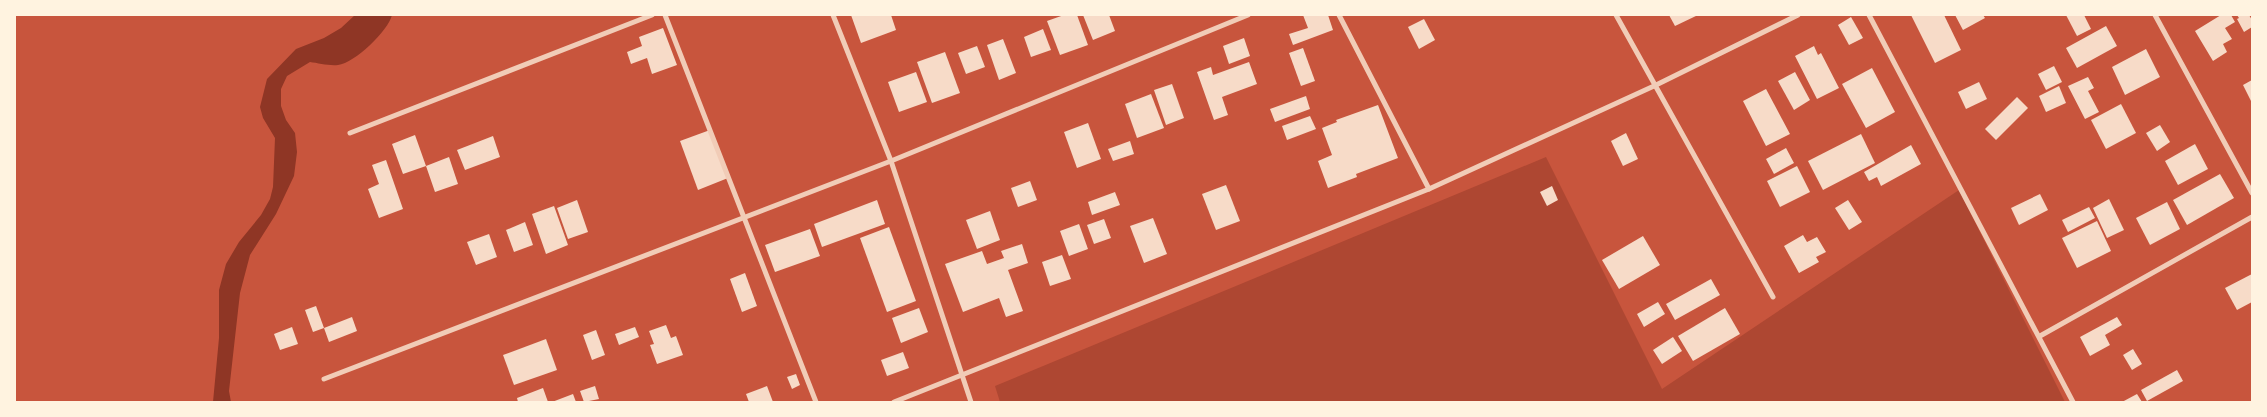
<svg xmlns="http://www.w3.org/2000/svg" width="2267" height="417" font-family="'Exo 2',sans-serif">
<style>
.green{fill:#ae4732}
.water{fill:#8f3625}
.building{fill:#f7dbc8}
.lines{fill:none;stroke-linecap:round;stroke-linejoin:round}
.minor{stroke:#f1ccb7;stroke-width:5}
</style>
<rect width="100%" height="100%" fill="#c8553d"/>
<path class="green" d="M1546 157 1662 389 1959 190 2065 402H1000L995 386Z"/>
<path class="water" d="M355 15H392C388 31 355 63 338 65 329 66 318 63 310 62L287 76 281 89V106L286 120 295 133 297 152 294 176 276 214 250 255 240 293 229 391 231 402H213L219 338V290L226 264 239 242 261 215 270 199 273 187 275 138 263 118 260 107 267 79 296 49 324 38 341 28Z"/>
<g class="building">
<path d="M851 15H891L896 30 861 43Z"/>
<path d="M1064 15H1077L1088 45 1060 55 1047 21Z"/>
<path d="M1083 15H1109L1115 31 1093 40Z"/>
<path d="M1303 15H1328L1333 30 1293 45 1289 34 1308 28Z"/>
<path d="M1669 15H1698L1675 26Z"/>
<path d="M1911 15H1944L1961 50 1935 63Z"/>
<path d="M1955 15H1983L1985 18 1963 30Z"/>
<path d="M2066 15H2084L2091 29 2077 36Z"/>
<path d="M2221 15H2231L2235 22 2225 28 2232 39 2223 44 2227 52 2213 61 2195 31Z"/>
<path d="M2237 15H2249L2252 20V27L2244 32 2237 19 2239 18Z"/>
<path d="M1851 17 1863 38 1849 45 1838 25Z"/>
<path d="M1424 19 1435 40 1419 49 1408 27Z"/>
<path d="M2106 26 2117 46 2077 68 2066 48Z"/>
<path d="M663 28 677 65 652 74 647 58 631 64 627 52 642 46 639 37Z"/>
<path d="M1043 29 1051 50 1031 57 1024 37Z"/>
<path d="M1244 38 1250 56 1229 64 1223 46Z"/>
<path d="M1003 39 1016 73 999 80 987 45Z"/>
<path d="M977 46 985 67 966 74 958 53Z"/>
<path d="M1814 46 1818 55 1821 53 1839 88 1817 99 1795 56Z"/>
<path d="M1303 48 1315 81 1301 86 1289 53Z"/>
<path d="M2146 49 2160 77 2125 95 2112 67Z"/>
<path d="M945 52 960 93 932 103 917 62Z"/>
<path d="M1249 62 1257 84 1222 97 1228 115 1214 120 1197 72 1211 67 1213 75Z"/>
<path d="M2054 66 2062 82 2046 90 2038 74Z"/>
<path d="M1872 68 1895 112 1866 128 1842 84Z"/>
<path d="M916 72 927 102 899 112 888 82Z"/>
<path d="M1795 72 1810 100 1794 110 1778 81Z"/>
<path d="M2088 77 2094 88 2088 91 2099 112 2085 119 2068 86Z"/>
<path d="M2252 80V103L2243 85Z"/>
<path d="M1979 82 1987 99 1966 109 1958 92Z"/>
<path d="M1172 84 1184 118 1166 125 1154 90Z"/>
<path d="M2059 86 2066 103 2046 112 2039 96Z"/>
<path d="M1766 89 1790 134 1766 146 1743 101Z"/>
<path d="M1151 94 1164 128 1137 138 1125 104Z"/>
<path d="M1306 96 1310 109 1275 122 1270 109Z"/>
<path d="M2017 97 2028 108 1996 140 1985 129Z"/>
<path d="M2121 104 2136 133 2106 149 2091 120Z"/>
<path d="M1378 105 1398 158 1356 174 1357 177 1328 188 1318 161 1332 155 1322 128 1337 122 1336 120Z"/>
<path d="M1310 116 1316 129 1287 140 1282 126Z"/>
<path d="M1088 123 1101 159 1077 168 1064 132Z"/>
<path d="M2160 125 2170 142 2157 151 2146 133Z"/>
<path d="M710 130 728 178 698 190 680 141Z"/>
<path d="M1626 133 1638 159 1623 166 1611 141Z"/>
<path d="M1861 134 1875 163 1823 190 1808 161Z"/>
<path d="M415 135 426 166 449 157 458 184 435 192 426 166 403 174 392 144Z"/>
<path d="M493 136 500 157 465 170 457 150Z"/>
<path d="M1130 141 1134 154 1113 161 1108 149Z"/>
<path d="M2195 144 2208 169 2178 185 2165 161Z"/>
<path d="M1911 145 1921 164 1881 186 1877 177 1869 181 1864 172Z"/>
<path d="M1786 148 1794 163 1774 174 1766 159Z"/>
<path d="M386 160 403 209 379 218 368 189 379 184 372 165Z"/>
<path d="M1797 166 1810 192 1780 207 1767 181Z"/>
<path d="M2220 174 2234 198 2187 225 2173 200Z"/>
<path d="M1030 181 1037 200 1018 207 1011 188Z"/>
<path d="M1226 185 1240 221 1216 230 1202 194Z"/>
<path d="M1552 186 1558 200 1547 206 1540 192Z"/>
<path d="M1115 192 1120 205 1092 215 1088 202Z"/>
<path d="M2040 194 2048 210 2019 225 2011 208Z"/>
<path d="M2109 199 2124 230 2107 238 2093 208Z"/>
<path d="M577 200 588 232 568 239 557 208Z"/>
<path d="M877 200 885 224 822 247 814 224Z"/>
<path d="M1848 200 1862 222 1849 230 1835 208Z"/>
<path d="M2167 202 2180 229 2150 245 2136 218Z"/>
<path d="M554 206 568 245 546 254 532 214Z"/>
<path d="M2089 207 2095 218 2068 232 2062 220Z"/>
<path d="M990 211 1000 240 977 249 966 220Z"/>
<path d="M1153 218 1167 254 1144 263 1130 226Z"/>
<path d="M1104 219 1111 238 1094 244 1087 225Z"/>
<path d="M2097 221 2111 251 2077 268 2062 238Z"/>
<path d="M525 222 533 245 514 252 506 230Z"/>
<path d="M1079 224 1088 249 1069 256 1060 231Z"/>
<path d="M889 227 916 301 887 312 860 238Z"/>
<path d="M810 229 820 256 775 272 765 245Z"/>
<path d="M489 234 497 257 476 265 467 242Z"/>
<path d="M1803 235 1807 242 1817 237 1826 252 1816 257 1819 262 1799 273 1784 246Z"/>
<path d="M1643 236 1660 265 1619 289 1602 260Z"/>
<path d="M1022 244 1028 263 1008 270 1023 311 1006 317 999 298 963 312 945 264 982 251 987 264 1004 258 1001 251Z"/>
<path d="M1062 255 1071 279 1050 286 1042 262Z"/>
<path d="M745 273 757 306 742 312 730 279Z"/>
<path d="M2252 274V302L2237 310 2225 288Z"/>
<path d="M1711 279 1720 295 1675 320 1666 304Z"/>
<path d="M1658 302 1665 314 1644 327 1637 314Z"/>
<path d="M316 306 324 328 313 332 305 310Z"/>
<path d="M919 308 928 332 901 343 892 318Z"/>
<path d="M1725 308 1740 334 1693 361 1678 336Z"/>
<path d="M352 317 357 331 329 342 324 328Z"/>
<path d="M2117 317 2122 325 2105 335 2110 345 2090 356 2080 337Z"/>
<path d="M666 325 671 338 676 336 683 355 657 364 650 345 654 344 649 331Z"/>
<path d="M292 327 298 344 280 350 274 334Z"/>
<path d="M635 327 639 337 619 345 615 334Z"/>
<path d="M596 330 605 355 592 360 583 335Z"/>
<path d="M1673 337 1682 351 1662 364 1653 350Z"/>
<path d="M546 339 557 370 514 385 503 355Z"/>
<path d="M2133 349 2142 364 2132 370 2123 355Z"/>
<path d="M903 352 909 368 887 376 881 360Z"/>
<path d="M2177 370 2183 381 2147 401 2141 390Z"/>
<path d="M796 374 800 385 792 389 787 377Z"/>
<path d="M595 386 599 399 584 402 580 391Z"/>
<path d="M767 386 773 402H749L746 394Z"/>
<path d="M543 388 548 402H518L517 398Z"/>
<path d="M573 394 576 402H552Z"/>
<path d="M2137 394 2142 402H2122Z"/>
</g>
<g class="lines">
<g class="minor">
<path d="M665 15 816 402"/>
<path d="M833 15 891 161 971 402"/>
<path d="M1339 15 1429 189"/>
<path d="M1616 15 1773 297"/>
<path d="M1869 15 2073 402"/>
<path d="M2155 15 2252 193"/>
<path d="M350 133 652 15"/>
<path d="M2040 336 2252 217"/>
<path d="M324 379 891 161 1248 15"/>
<path d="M894 402 1429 189 1654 86 1798 15"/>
</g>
</g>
<rect width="2267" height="417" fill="none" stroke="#fff3e0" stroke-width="32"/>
</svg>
